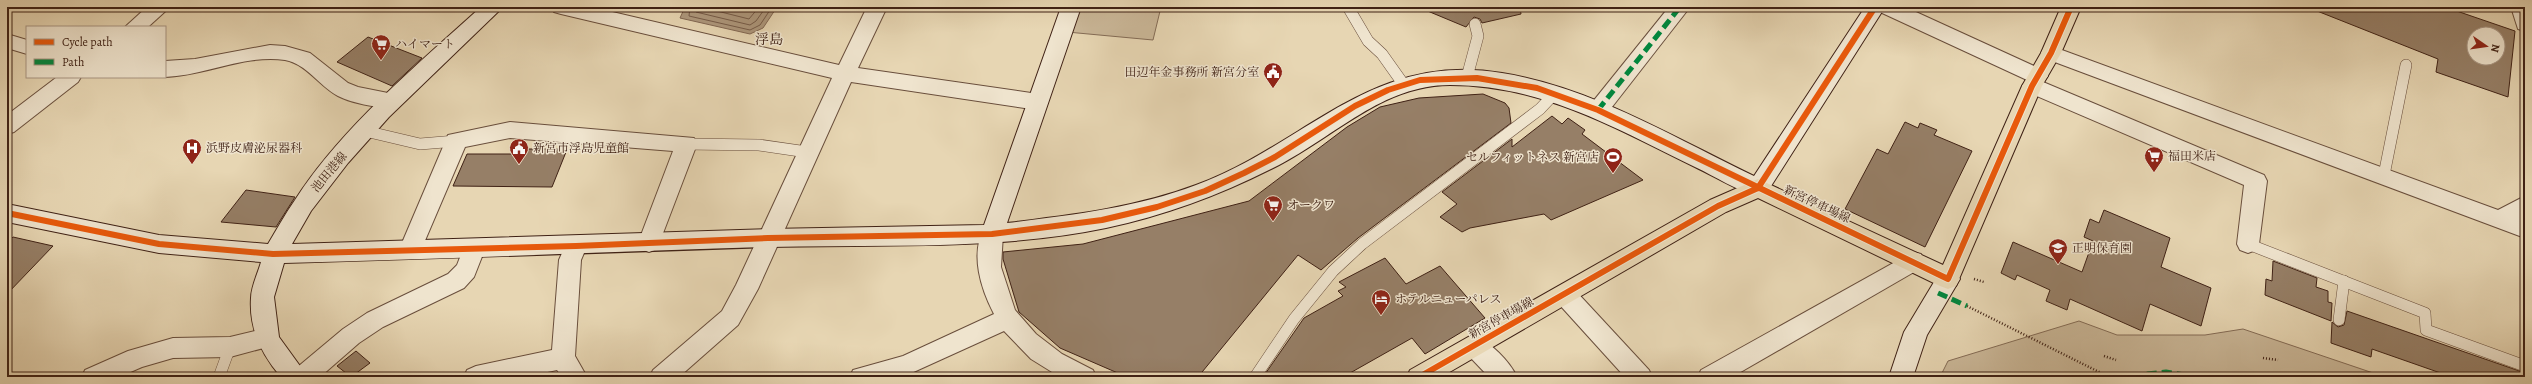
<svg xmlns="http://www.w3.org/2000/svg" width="2532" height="384" font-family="Alegreya,'Noto Serif JP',serif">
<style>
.green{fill:#cab798;stroke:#846c56}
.water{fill:#ae987d;stroke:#826853}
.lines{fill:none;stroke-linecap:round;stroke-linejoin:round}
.shore{stroke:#765c49;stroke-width:1}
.building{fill:#967f67;stroke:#3f2115;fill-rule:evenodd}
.lane-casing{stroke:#694e3c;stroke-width:12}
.street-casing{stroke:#694e3c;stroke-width:2}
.secondary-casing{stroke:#3f2115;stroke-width:2}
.primary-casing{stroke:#3f2115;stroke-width:2}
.path{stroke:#3f2115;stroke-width:2.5;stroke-dasharray:1 2;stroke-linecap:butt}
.lane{stroke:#efe4ce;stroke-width:11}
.street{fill:#efe4ce;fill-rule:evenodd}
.secondary{fill:#efe4ce;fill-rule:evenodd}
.primary{fill:#e7d6b3;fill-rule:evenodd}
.quiet{stroke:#00873e;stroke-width:5;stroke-dasharray:10 5;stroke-linecap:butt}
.cycleway-casing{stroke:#efe4ce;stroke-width:8}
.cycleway{stroke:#e8590c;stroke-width:6}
.labels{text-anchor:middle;stroke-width:3;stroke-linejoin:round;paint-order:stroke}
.poi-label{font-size:12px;fill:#3f2115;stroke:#efe4ce;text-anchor:start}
.street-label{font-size:12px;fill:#3f2115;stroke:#efe4ce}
.quarter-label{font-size:14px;fill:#3f2115;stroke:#efe4ce}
</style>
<rect width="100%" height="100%" fill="#e7d6b3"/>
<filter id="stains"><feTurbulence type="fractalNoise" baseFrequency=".005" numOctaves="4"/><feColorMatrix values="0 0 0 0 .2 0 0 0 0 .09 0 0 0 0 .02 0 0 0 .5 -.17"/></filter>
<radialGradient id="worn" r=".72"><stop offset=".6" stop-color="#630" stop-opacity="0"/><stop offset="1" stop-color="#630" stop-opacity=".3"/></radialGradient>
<g class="green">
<path d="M1075 7H1161L1153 40 1067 32Z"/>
<path d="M2079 321 2117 335H2205L2243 329 2385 377H1940L1948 361Z"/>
</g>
<path class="water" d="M685 7H777L763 28 750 34 680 18Z"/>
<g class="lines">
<g class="shore">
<path d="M690 7 689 16 750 30 760 25 772 7"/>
<path d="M695 7 696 12 750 25 756 21 766 7"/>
<path d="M701 7 749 19 759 7"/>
</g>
</g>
<g class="building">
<path d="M1418 7H1520L1521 14 1482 23 1480 19 1474 17 1466 27Z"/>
<path d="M2307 7H2445L2515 31 2508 97 2436 72 2438 59ZM2474 34H2498V58H2474Z"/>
<path d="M368 37 422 58 392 86 337 62Z"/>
<path d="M1483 94 1505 103 1509 108 1511 123 1358 238 1321 270 1298 255 1198 377H1127L1060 348 1019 312 1003 259V252L1083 244 1249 201 1347 127 1380 107 1419 98Z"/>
<path d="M1552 116 1562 124 1568 118 1585 130 1582 134 1643 180 1551 220 1544 214 1470 228 1462 232 1440 217 1457 204 1442 192 1512 139V147Z"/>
<path d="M1905 122 1918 128 1920 123 1937 130 1934 135 1972 151 1925 247 1845 209 1877 149 1888 154Z"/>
<path d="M517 149H558L557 152H566L552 187 453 186 467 154H515Z"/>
<path d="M246 190 295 197 276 227 221 222Z"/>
<path d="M2104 210 2170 238 2161 267 2211 288 2201 326 2150 304 2142 331 2070 299 2067 310 2046 301 2050 290 2017 275 2015 280 2001 273 2013 242 2082 272 2093 241 2084 237 2090 219 2099 223Z"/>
<path d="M13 237 53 246 7 294V243Z"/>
<path d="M1385 258 1406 284 1440 266 1485 318 1425 354 1412 338 1343 377H1263L1304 318 1343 296 1338 291 1346 287 1339 282Z"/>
<path d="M2273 261 2317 278 2316 287 2328 291V302L2332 303 2331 321 2265 295 2266 279 2272 281Z"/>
<path d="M2347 311 2525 373V377H2452L2372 349 2371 357 2331 343 2332 322 2338 327 2344 325Z"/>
<path d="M356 351 370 363 351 377 337 366Z"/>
</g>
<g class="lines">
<defs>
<g id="lane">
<path d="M1348 7 1368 41 1382 54 1404 85"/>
<path d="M1467 77 1478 36 1475 24"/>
<path d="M365 131 420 144 456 141"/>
<path d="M686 144 759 145 807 152"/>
<path d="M2384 175 2406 65"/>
<path d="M2248 244 2425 313 2426 330 2525 366"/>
<path d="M2339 320 2344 281"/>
<path d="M219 377 230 347"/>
<path d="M1255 377 1294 319 1333 271 1362 244 1540 109 1555 93"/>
</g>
<g id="street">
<path d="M147 7H170L148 27H125Z"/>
<path d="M551 7H591L839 65 867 7H887L858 68 1038 94 1045 96 1048 102 1045 108 1038 110 851 82 758 289 738 325 679 377H650L653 370 722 311 736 285 832 78 561 14 554 12Z"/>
<path d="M1669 7H1690L1605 116 1598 118 1591 116 1588 110 1591 104Z"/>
<path d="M1877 7H1905L2045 71 2048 76 2043 82 2264 175 2267 181 2259 244 2256 250 2248 253 2240 250 2237 244 2244 185 2025 91 2022 86 2027 80 1880 12Z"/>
<path d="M2511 7H2525V31L2518 29Z"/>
<path d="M7 34 27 40V54L7 48Z"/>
<path d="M270 45 285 46 310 53 348 83 358 87 398 95 401 101 398 107 391 109C373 106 354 104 338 96 319 86 307 64 285 60 245 54 205 76 165 77V61L195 59Z"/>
<path d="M2051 46 2498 210 2525 196V216L2521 218 2525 220V238L2044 58 2041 53 2044 48Z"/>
<path d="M57 77H81L78 82 14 132 7 134V115Z"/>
<path d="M510 122 694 138 697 144 657 249 649 252 641 249 638 243 673 151 510 138 465 147 418 257 410 259 402 257 399 250 448 135Z"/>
<path d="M992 225 1000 228 1003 234 1001 267 1015 310 1036 334 1062 354 1093 370 1096 377H1060L1031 359 1004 331 907 375 850 377 853 370 903 356 994 314C981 289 970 255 984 228Z"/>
<path d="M576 237 584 239 587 246 581 260 575 356 587 377H562L557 370 524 377H464L467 370 476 366 552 350 559 260 568 239Z"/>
<path d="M474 240 482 242 485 249 474 277 464 288 383 327 359 343 320 377H291L294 370 343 329 367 313 448 274 457 265 466 242Z"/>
<path d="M1913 252 1921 254 1924 261 1921 268 1732 377H1698L1701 370Z"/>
<path d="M1565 285 1573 288 1649 370 1652 377H1625L1557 302 1553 295 1557 288Z"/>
<path d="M267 328 275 331 279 338 275 345 230 357 173 358 142 367 119 377H82L85 370 128 351 173 338 230 337Z"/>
<path d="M1474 336C1490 341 1510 362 1517 377H1489L1466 353 1462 346 1466 339Z"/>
</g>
<g id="secondary">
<path d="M481 7H503L389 117 348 163 311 211 292 244 768 229 984 225 1061 7H1081L1007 223C1071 215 1135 208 1196 185 1307 144 1371 51 1502 73 1591 87 1673 137 1754 176L1865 7H1885L1766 194 1758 197C1736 190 1716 177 1695 167 1615 128 1542 85 1450 85 1383 85 1335 136 1279 165 1223 194 1167 215 1106 228 996 251 880 244 768 247 607 252 445 259 284 263L274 297 279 337 308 377H281C261 354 249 329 251 298 251 287 258 273 261 262L159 253 7 222V204L159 235 268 244C277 229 285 214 295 200 341 128 418 64 481 7Z"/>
<path d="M1948 269 1956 272 1960 279 1927 335 1913 377H1889L1904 332 1940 272Z"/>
</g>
<path id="primary" d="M2061 7H2081L2061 53 2042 86 1956 286 1948 289 1940 286 1758 198 1726 212 1441 377H1407L1410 370 1710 200 1758 179 1943 265 2022 86 2041 53Z"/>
</defs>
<use href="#lane" class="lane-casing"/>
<use href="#street" class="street-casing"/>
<use href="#secondary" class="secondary-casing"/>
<use href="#primary" class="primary-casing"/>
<g class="path">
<path d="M1974 279 1984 282"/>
<path d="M1967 306 2109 377"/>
<path d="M2104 356 2116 360"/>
<path d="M2263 358 2278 360"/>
</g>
<use href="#lane" class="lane"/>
<use href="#street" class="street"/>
<use href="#secondary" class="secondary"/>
<use href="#primary" class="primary"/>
<g class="quiet">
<path d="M1598 110 1680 7"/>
<path d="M1938 293 1967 306"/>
<path d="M2117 377 2166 372 2199 377"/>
</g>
<defs>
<g id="cycleway">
<path d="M1758 188 1875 7"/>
<path d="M7 213 159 244 273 254 576 246 768 238 992 234 1102 220 1157 207 1205 191 1244 173 1275 157 1355 106 1388 90 1420 80 1477 78 1537 88 1598 110 1948 279 2032 86 2051 53 2071 7"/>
<path d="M1419 377 1718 206 1758 188"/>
</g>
</defs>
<use href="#cycleway" class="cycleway-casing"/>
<use href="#cycleway" class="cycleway"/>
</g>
<defs>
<symbol id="supermarket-pin" viewBox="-11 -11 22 30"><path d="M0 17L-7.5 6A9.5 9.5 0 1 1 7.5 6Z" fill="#8f2418" stroke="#efe4ce"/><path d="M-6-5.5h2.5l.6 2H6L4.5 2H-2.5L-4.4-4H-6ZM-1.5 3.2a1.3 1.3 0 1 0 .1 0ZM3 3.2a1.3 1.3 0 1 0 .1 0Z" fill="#fff"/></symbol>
<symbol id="civic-pin" viewBox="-11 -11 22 30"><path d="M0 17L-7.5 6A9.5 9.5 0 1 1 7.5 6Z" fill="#8f2418" stroke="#efe4ce"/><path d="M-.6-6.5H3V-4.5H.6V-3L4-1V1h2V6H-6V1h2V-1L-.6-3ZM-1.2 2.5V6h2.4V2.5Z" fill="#fff"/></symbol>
<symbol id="hospital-pin" viewBox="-11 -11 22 30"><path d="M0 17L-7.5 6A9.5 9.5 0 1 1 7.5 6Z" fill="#8f2418" stroke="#efe4ce"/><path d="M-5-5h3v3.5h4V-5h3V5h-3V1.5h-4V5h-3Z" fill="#fff"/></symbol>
<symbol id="stadium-pin" viewBox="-11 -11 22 30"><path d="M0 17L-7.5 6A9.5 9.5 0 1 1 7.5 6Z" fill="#8f2418" stroke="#efe4ce"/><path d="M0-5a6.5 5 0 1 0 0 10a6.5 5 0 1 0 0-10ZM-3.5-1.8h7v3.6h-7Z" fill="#fff"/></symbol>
<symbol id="school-pin" viewBox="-11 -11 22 30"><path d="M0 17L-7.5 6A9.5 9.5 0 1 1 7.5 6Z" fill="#8f2418" stroke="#efe4ce"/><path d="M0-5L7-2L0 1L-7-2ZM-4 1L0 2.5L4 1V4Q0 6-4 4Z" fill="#fff"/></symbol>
<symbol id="hotel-pin" viewBox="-11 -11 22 30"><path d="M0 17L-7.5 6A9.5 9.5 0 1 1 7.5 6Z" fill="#8f2418" stroke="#efe4ce"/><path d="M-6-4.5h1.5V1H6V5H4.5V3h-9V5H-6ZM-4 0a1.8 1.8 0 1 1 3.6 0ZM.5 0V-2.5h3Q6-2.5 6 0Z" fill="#fff"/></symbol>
</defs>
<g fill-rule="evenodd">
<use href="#supermarket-pin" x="370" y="33" width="22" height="30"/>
<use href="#civic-pin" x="1262" y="61" width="22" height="30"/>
<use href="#hospital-pin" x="181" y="137" width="22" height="30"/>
<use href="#civic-pin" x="508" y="137" width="22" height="30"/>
<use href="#supermarket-pin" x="2143" y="145" width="22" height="30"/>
<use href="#stadium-pin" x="1602" y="146" width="22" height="30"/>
<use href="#supermarket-pin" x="1262" y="194" width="22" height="30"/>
<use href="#school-pin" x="2047" y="237" width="22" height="30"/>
<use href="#hotel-pin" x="1370" y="288" width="22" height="30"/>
</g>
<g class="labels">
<g class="poi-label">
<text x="395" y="48">ハイマート</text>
<text x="1259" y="76" text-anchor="end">田辺年金事務所 新宮分室</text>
<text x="206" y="152">浜野皮膚泌尿器科</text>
<text x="533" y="152">新宮市浮島児童館</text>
<text x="2168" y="160">福田米店</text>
<text x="1599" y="161" text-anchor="end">セルフィットネス 新宮店</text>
<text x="1287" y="209">オークワ</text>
<text x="2072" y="252">正明保育園</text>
<text x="1395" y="303">ホテルニューパレス</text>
</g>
<g class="street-label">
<text transform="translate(329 172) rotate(-50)" y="4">池田港線</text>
<text transform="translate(1817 204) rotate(25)" y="4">新宮停車場線</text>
<text transform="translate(1501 318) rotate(-29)" y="4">新宮停車場線</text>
</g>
<g class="quarter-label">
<text x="769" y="44">浮島</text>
</g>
</g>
<rect width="2532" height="384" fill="none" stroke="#e7d6b3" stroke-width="24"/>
<rect x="8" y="8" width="2516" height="368" fill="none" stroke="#3f2115" stroke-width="2"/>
<rect x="12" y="12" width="2508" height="360" fill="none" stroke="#3f2115"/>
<rect x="26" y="26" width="140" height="52" fill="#efe4ce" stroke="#a99684"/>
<rect x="34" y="39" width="20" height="6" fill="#e8590c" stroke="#a99684"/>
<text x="62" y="46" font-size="12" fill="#3f2115">Cycle path</text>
<rect x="34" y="59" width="20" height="6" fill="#00873e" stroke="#a99684"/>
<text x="62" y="66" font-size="12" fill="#3f2115">Path</text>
<g transform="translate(2486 46) rotate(103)"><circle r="19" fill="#efe4ce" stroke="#a99684"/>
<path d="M0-3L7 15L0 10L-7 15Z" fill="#8f2418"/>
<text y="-6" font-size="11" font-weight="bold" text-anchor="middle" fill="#3f2115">N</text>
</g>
<rect width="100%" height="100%" filter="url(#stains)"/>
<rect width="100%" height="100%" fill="url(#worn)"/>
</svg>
